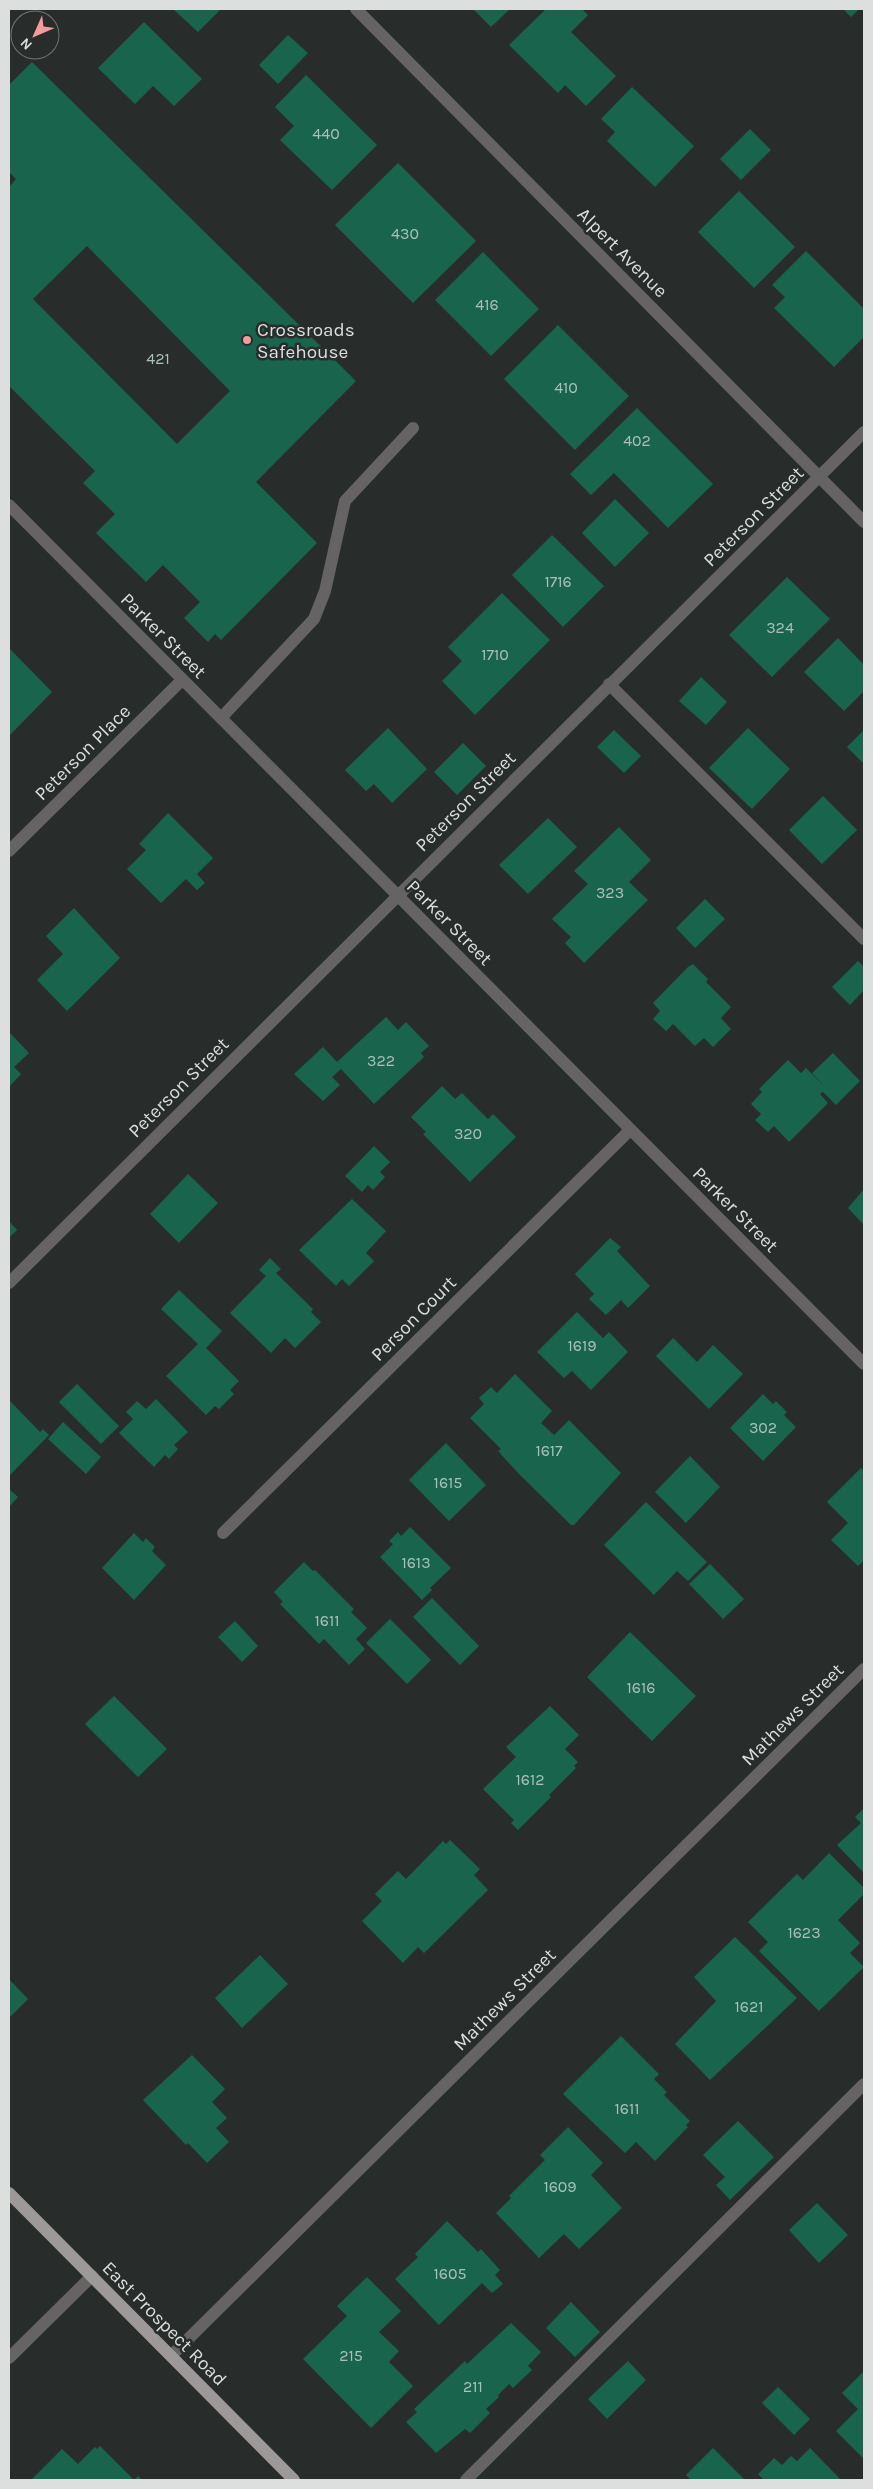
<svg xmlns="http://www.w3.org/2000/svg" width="873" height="2489" font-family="Karla,sans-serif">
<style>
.building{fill:#18644d;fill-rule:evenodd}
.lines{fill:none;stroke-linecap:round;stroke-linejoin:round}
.service{stroke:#656363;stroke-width:12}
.minor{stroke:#656363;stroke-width:12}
.primary{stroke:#9e9999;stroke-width:12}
.poi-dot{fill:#f59b9d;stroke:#282d2b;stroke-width:2}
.labels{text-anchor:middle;stroke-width:5;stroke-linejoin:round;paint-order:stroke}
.number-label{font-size:16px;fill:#abc0ba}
.street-label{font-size:19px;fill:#dcdfde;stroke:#282d2b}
.poi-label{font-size:19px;fill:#dcdfde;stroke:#282d2b;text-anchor:start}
</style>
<rect width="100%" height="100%" fill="#282d2b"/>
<g class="building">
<path d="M173 9H221L198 32Z"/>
<path d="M473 9H510L491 27Z"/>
<path d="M546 9H582L588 15 571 32 616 76 586 106 565 85 558 93 509 45Z"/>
<path d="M843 9H859L851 17Z"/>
<path d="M144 22 202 79 174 106 153 86 135 104 98 68Z"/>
<path d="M288 35 308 53 278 84 259 65Z"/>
<path d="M32 62 356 381 256 482 317 543 221 640 215 634 208 642 184 618 200 602 163 565 146 582 96 533 115 514 83 483 95 471 9 386V187L16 179 9 172V85ZM87 246 230 391 177 444 33 299Z"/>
<path d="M306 75 377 145 332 190 280 140 294 126 275 107Z"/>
<path d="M632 87 694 146 655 187 607 141 615 132 601 119Z"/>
<path d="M750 129 771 150 741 180 720 159Z"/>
<path d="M398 163 476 241 413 303 335 225Z"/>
<path d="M739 191 795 247 754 288 698 232Z"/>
<path d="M806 251 864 309V337L834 367 774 308 785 297 772 285Z"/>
<path d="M483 252 539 309 491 356 435 300Z"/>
<path d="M558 325 629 396 575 450 504 379Z"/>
<path d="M637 408 713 484 668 528 614 473 591 495 570 474Z"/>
<path d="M615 499 649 533 615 567 582 533Z"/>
<path d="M552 535 604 586 563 627 512 575Z"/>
<path d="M787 577 830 619 772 677 729 635Z"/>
<path d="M502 593 550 640 475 715 442 681 462 661 448 647Z"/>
<path d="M838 638 864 665V691L844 711 804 672Z"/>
<path d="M9 648 52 692 9 736Z"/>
<path d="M701 677 727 702 706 725 679 701Z"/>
<path d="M388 728 427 769 392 803 374 784 366 791 345 770Z"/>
<path d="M748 728 790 769 752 809 709 768Z"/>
<path d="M614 730 641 756 624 773 597 747Z"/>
<path d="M864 730V764L847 747Z"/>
<path d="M463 743 486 766 457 795 434 772Z"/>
<path d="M823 796 857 830 822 864 789 830Z"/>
<path d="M168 813 213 858 197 874 205 883 197 890 186 879 161 903 127 869 146 850 139 844Z"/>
<path d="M548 818 577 847 528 894 499 865Z"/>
<path d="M619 827 651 860 629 882 648 900 584 963 565 943 571 937 552 919 588 884 574 871Z"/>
<path d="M705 899 725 919 695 948 676 928Z"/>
<path d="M74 908 120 958 67 1011 37 980 63 954 46 936Z"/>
<path d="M858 961 864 967V990L850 1005 832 987Z"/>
<path d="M693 964 708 979 706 982 731 1007 721 1018 731 1029 713 1047 704 1038 695 1046 673 1024 666 1031 653 1019 660 1011 653 1003 688 967Z"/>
<path d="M386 1017 398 1030 406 1022 429 1046 421 1053 424 1057 374 1104 341 1069 332 1077 340 1085 323 1101 294 1074 323 1047 337 1062Z"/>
<path d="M9 1032 29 1053 14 1067 21 1074 9 1087Z"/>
<path d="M833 1053 860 1081 836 1105 823 1092 820 1094 828 1103 789 1142 774 1126 768 1132 755 1120 761 1114 751 1104 762 1092 759 1089 788 1060 801 1073 806 1068 826 1088 812 1073Z"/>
<path d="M442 1086 455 1099 462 1093 488 1119 493 1114 516 1137 470 1182 423 1134 426 1132 411 1117Z"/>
<path d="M374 1146 390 1162 380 1172 385 1177 373 1190 368 1185 362 1192 345 1176Z"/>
<path d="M188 1174 218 1203 179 1243 150 1214Z"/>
<path d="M864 1189V1225L848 1208Z"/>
<path d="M352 1199 386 1231 366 1253 374 1261 349 1286 342 1279 336 1286 299 1250Z"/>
<path d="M9 1221 17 1230 9 1238Z"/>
<path d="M610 1238 621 1247 617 1251 650 1286 628 1308 621 1300 606 1315 589 1299 594 1294 575 1274Z"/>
<path d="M270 1258 281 1269 276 1273 313 1309 311 1312 321 1322 295 1348 285 1338 271 1353 230 1313 266 1276 259 1270Z"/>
<path d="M179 1290 222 1331 206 1348 239 1381 230 1390 234 1394 219 1409 215 1406 206 1415 166 1376 198 1344 161 1309Z"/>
<path d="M577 1312 603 1338 609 1332 628 1352 591 1390 572 1371 564 1378 537 1352Z"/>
<path d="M673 1338 697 1362 713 1345 743 1374 709 1409 656 1356Z"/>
<path d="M515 1374 552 1411 541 1423 554 1435 569 1420 621 1473 574 1525H571L519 1474 498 1451 501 1449 470 1418 484 1404 479 1398 491 1387 497 1393Z"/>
<path d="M77 1384 119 1426 101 1444 59 1402Z"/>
<path d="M763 1394 773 1404 776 1401 787 1412 784 1415 796 1427 763 1461 730 1428Z"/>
<path d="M156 1399 188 1432 174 1445 178 1449 169 1459 165 1455 154 1467 119 1433 133 1419 126 1412 137 1401 146 1409Z"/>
<path d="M9 1400 40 1432 43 1429 49 1435 10 1475Z"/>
<path d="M63 1422 101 1457 86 1474 48 1439Z"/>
<path d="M446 1443 486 1485 449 1521 409 1480Z"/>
<path d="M690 1456 720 1487 686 1523 655 1492Z"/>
<path d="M861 1468 864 1471V1560L858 1566 831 1540 848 1523 827 1502Z"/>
<path d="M9 1489 18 1497 9 1507Z"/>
<path d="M646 1502 707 1562 688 1581 677 1571 654 1595 604 1545Z"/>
<path d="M410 1527 451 1568 430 1588 432 1590 422 1600 380 1557 393 1544 389 1541 398 1532 401 1536Z"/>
<path d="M134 1533 143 1542 146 1538 155 1547 152 1551 166 1565 134 1600 102 1568Z"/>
<path d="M304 1562 313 1571 315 1570 354 1609 351 1612 367 1628 356 1639 365 1649 349 1665 324 1639 319 1644 280 1604 283 1602 274 1592Z"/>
<path d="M710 1564 744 1599 723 1619 689 1584Z"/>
<path d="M432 1598 479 1646 460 1665 413 1617Z"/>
<path d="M390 1619 431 1660 407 1684 366 1643Z"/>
<path d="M235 1621 258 1646 242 1662 218 1637Z"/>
<path d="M630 1632 696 1696 652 1741 587 1677Z"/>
<path d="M114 1696 167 1749 138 1777 85 1724Z"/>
<path d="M550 1706 579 1735 565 1749 578 1762 574 1766 576 1768 549 1795 551 1797 518 1830 511 1823 514 1820 483 1789 516 1757 506 1747Z"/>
<path d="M864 1808V1873L837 1845 861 1823 855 1817Z"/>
<path d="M450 1840 480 1869 474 1875 488 1890 424 1953 418 1947 403 1963 362 1921 382 1901 375 1894 398 1871 406 1879 443 1841 446 1844Z"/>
<path d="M829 1853 864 1888V1894L838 1920 860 1943 850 1953 864 1967 819 2011 759 1951 768 1942 748 1922 797 1874 803 1880Z"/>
<path d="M735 1937 797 1998 710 2080 675 2044 716 2001 694 1977Z"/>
<path d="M260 1955 288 1984 242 2028 215 1998Z"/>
<path d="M9 1979 28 1999 9 2018Z"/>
<path d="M621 2036 659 2074 654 2079 667 2092 664 2095 690 2121 686 2125 688 2127 655 2161 636 2142 625 2153 563 2094Z"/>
<path d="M192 2055 225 2089 212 2102 227 2118 216 2128 229 2142 207 2163 188 2143 186 2145 143 2100Z"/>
<path d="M738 2121 774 2157 730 2200 716 2185 725 2177 703 2155Z"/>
<path d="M568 2127 603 2163 591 2175 622 2208 579 2249 564 2234 539 2258 496 2213 511 2198 509 2196 545 2160 540 2155Z"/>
<path d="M817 2203 848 2235 819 2263 789 2230Z"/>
<path d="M447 2221 478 2252 481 2249 500 2270 495 2275 503 2284 492 2293 482 2283 439 2325 395 2279 418 2257 415 2254Z"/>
<path d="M367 2277 401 2311 379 2332 399 2351 389 2362 413 2386 371 2428 303 2359 347 2316 337 2306Z"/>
<path d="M571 2302 600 2332 575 2357 546 2328Z"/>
<path d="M511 2323 541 2352 528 2366 532 2370 513 2388 509 2384 498 2395 499 2397 486 2409 490 2413 470 2433 465 2429 436 2453 406 2422 417 2412 414 2409 465 2361 467 2364Z"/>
<path d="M628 2361 646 2380 607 2419 588 2399Z"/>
<path d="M864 2371V2459L836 2431 858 2409 842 2393Z"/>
<path d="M778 2387 810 2419 794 2435 762 2403Z"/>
<path d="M100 2446 134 2480 138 2476 142 2480H31L62 2449 78 2464 95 2447 97 2449Z"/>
<path d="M713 2448 745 2480H691L686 2475Z"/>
<path d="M810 2448 841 2480H764L758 2474 774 2458 782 2465 791 2456 797 2461Z"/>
</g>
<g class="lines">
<g class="service">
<path d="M609 684 864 939"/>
<path d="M221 718 314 619 325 591 345 501 413 428"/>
<path d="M466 2480 864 2084"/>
</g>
<g class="minor">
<path d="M356 9 864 522"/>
<path d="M9 505 864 1364"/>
<path d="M9 851 182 680"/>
<path d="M9 1283 864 432"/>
<path d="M223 1533 630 1130"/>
<path d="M171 2356 864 1669"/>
<path d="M9 2358 92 2276"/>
</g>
<path class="primary" d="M9 2193 294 2480"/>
</g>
<circle class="poi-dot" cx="247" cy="340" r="5"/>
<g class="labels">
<g class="number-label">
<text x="326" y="139">440</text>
<text x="405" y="239">430</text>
<text x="487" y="310">416</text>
<text x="158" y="364">421</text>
<text x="566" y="393">410</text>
<text x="637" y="446">402</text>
<text x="558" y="587">1716</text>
<text x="780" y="633">324</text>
<text x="495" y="660">1710</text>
<text x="610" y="898">323</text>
<text x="381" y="1066">322</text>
<text x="468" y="1139">320</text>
<text x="582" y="1351">1619</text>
<text x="763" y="1433">302</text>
<text x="549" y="1456">1617</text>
<text x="448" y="1488">1615</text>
<text x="416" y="1568">1613</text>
<text x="327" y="1626">1611</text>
<text x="641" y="1693">1616</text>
<text x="530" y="1785">1612</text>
<text x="804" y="1938">1623</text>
<text x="749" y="2012">1621</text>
<text x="627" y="2114">1611</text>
<text x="560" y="2192">1609</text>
<text x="450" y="2279">1605</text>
<text x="351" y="2361">215</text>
<text x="473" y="2392">211</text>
</g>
<g class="street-label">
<text transform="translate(623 252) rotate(45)" y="7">Alpert Avenue</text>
<text transform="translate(753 516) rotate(-45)" y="7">Peterson Street</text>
<text transform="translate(164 635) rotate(45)" y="7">Parker Street</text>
<text transform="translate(82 752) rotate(-45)" y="7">Peterson Place</text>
<text transform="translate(465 801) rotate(-45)" y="7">Peterson Street</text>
<text transform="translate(450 922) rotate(45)" y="7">Parker Street</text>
<text transform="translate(178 1087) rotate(-45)" y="7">Peterson Street</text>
<text transform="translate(736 1209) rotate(45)" y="7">Parker Street</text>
<text transform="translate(413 1318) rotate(-45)" y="7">Person Court</text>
<text transform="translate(792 1714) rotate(-45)" y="7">Mathews Street</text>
<text transform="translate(504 1999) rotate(-45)" y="7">Mathews Street</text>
<text transform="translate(165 2323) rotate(45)" y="7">East Prospect Road</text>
</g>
<g class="poi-label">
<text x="257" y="336">Crossroads<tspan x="257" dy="22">Safehouse</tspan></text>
</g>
</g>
<rect width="873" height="2489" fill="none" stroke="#dcdfde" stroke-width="20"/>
<g transform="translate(35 35) rotate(225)"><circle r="24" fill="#282d2b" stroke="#707473"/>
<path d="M0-4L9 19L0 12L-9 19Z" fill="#f59b9d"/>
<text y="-8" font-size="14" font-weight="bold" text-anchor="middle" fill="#dcdfde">N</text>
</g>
</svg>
